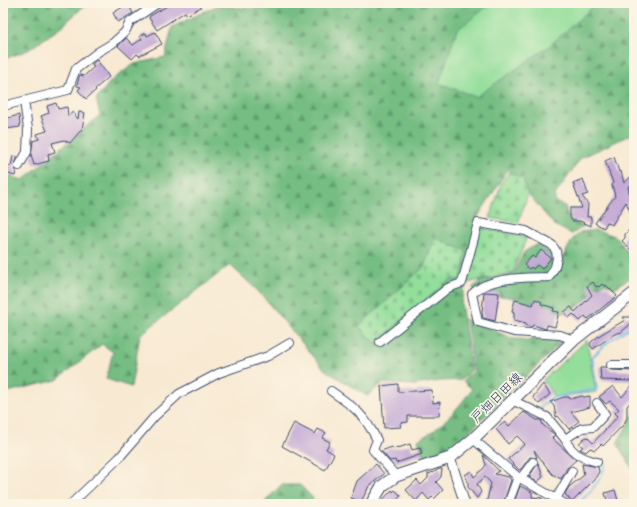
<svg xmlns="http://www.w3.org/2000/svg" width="637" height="507" font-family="Kalam,'Klee One',sans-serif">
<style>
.forest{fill:url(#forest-firs);stroke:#487670}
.cemetery{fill:url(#cemetery-stones);stroke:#56867c}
.park{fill:#92de9a;stroke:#56867c}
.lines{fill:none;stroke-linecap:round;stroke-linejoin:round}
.stream{stroke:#6fbeea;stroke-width:2}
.building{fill:#c5aad6}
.minor-casing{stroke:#3c4b6f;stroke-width:10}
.tertiary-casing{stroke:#3c4b6f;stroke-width:11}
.secondary-casing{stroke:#3c4b6f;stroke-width:13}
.minor{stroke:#fff;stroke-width:8}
.tertiary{stroke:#fff;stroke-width:9}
.secondary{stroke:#fff;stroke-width:11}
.labels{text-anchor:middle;stroke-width:3.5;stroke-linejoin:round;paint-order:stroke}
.street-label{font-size:13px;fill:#1b2f5e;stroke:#fcf5e5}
</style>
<defs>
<pattern id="forest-firs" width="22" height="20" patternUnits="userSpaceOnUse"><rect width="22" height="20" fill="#75bd82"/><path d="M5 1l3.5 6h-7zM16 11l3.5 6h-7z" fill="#5f9a6e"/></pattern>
<pattern id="cemetery-stones" width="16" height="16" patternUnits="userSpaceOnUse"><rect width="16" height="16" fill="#92de9a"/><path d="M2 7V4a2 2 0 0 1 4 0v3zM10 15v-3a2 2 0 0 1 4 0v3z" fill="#7dbf87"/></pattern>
</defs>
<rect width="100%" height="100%" fill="#fcf5e5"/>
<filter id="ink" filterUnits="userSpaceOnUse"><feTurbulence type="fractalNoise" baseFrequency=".025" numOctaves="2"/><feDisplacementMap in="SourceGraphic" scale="8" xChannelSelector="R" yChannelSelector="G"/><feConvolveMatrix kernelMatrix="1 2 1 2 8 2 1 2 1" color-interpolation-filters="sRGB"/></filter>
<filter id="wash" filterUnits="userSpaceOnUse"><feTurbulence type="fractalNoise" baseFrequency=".012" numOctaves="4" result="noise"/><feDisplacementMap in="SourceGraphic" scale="16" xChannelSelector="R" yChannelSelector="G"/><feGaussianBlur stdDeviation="0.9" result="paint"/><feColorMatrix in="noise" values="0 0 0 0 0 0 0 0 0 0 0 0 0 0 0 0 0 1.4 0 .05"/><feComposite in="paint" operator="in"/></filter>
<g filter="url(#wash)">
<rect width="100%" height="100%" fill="#f8e9d2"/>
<g class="forest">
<path d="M3 3H105L83 7 60 28 28 50 7 58 3 57Z"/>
<path d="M272 3H634V133L581 158 555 195V202L565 206 569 220 584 226 572 234 554 225 508 169 477 218 461 304 472 370 461 380 440 381 414 385 383 383 367 396 325 370 258 291 230 265 140 335 131 387 106 379 113 352 102 344 57 380 3 393V174L23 180 100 115 96 99 112 80 134 64 165 57 172 27 216 6 261 9Z"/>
<path d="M596 230C602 232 612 234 617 238 625 246 634 264 634 276L614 288 605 283 575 309 563 313 510 297 475 294 473 287 483 280 500 279 514 273 524 252 537 244 554 256 551 277 573 239 580 232Z"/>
<path d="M466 319 514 339 563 341 457 443 425 459 418 440C441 428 457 410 472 389L463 381 474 371Z"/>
<path d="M634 414V472L617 443Z"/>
<path d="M281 485H300L313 498V504H263Z"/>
</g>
<g class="cemetery">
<path d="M509 172 523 179 528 195 518 223 490 218 501 184Z"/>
<path d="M480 227 527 237 513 272C498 278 483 279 467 283Z"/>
<path d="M435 238 466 251 461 279 450 280 375 343 359 326 424 267Z"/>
</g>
<g class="park">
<path d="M492 3H597L549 46 476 97 439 83 457 30Z"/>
<path d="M587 340 596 392 554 397 543 380Z"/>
</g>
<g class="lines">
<g class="stream">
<path d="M538 409 551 398 597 389 592 357 609 341 634 325"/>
<path d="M578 504C590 491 603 481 605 463"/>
</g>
</g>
<g id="blocks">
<g class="building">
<path d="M165 3H199L201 7 187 15 185 12 157 30 149 18 150 16 167 6Z"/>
<path d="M128 4 133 13 118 22 113 13Z"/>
<path d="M155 32 162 44 139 56 137 54 132 59 118 46 126 38 133 45 142 39 140 36 146 33 147 36Z"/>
<path d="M97 60 109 77 95 89 96 90 86 99 78 90 81 87 77 86 79 77 80 75 84 76 94 67 92 64Z"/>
<path d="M56 103 58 109 67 107 68 116 73 112 78 119 79 112 85 113 82 129 70 143 64 140 52 143 55 152 48 154 49 161 34 165 31 155 33 141 39 139 37 134 47 131 41 116 49 113 47 106Z"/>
<path d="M19 115 20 127 5 129 4 119Z"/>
<path d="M13 156 18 157 14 166 16 171 15 176 3 172V164L11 166Z"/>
<path d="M614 157 619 172 621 171 624 183 634 174V182L628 187 631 201 634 200V221L626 202 612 225 607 222 604 228 595 223 615 196 612 185 613 183 605 161Z"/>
<path d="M583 179 588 194 582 196 588 204 587 217H591V226L580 221H572L570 217V208H582L573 183Z"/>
<path d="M630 229 634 234V244L630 249 622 241 625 238V234Z"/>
<path d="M541 250 551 258 542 269 537 265 533 269 531 267 529 269 524 265 532 256 535 258Z"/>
<path d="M593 282 596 287 598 286 599 287 602 284 605 287 606 285 617 296 588 319 585 316 580 321 573 314 569 318 564 312 571 307 575 312 592 295 587 286Z"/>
<path d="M484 292 499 293 495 321 483 318 482 312Z"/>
<path d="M535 299 542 302 541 304 554 308 553 311 559 312 555 327 547 325 546 329 533 325 532 327 525 325 526 323 514 320V312L512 311 515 300 533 305Z"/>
<path d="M634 312V321L620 333 619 332 613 335 593 349 590 345 591 342 600 335 625 320 623 317H630Z"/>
<path d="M600 367H606L611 370 634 371V381L601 380Z"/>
<path d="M634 383V398L627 406V418L624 424 603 446 601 444 595 450 590 448 586 452 580 449 583 447 579 444 583 439 587 437 593 443 618 416 615 413 619 409 610 401 606 404 599 397 613 386 622 397Z"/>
<path d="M398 384V392L432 390 433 403 440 402 439 416H408V422L400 423 401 427 384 428 381 386Z"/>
<path d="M543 384 550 394 539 404 533 397Z"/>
<path d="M582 396 584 397 590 396V407L571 412 579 421 569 429 558 416 556 417 554 406 550 402 564 397H569L570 399Z"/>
<path d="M524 412 537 420H541L543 425 555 435 552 438 576 460 567 468 561 479 552 474 534 450 537 458 530 457 521 469 519 470 508 459 525 444 517 436 508 444 496 429 505 422 509 426Z"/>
<path d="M294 423 315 434 318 429 326 433 322 438 330 442 326 449 334 454 325 470 282 446Z"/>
<path d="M410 444 412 450 420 448 422 454 396 463 395 460 390 461 381 451 392 447 393 449 398 447V448Z"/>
<path d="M483 455 499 471 495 474 509 477 511 480 503 504H486L491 483 485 477 477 484 481 492 477 498 468 487V482L465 475 471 471 474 477 483 469 486 465Z"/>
<path d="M538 463 543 477 537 482 529 477Z"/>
<path d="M376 464 384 474 369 486 361 502 351 498 357 481Z"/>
<path d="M582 464 598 467 599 472 594 480 572 502 565 494 569 487 584 475Z"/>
<path d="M439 469H442L441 477 436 482 443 490 434 499 432 497 429 500 423 493 416 501 406 490 417 480 421 485 428 478V473L430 474 432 472 433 473Z"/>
<path d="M520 486 532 492V497L542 498 541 504 514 503Z"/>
<path d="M392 490 393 492 395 490 401 496 392 504H379Z"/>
<path d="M615 490 619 504H608L605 493Z"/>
</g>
</g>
</g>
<g filter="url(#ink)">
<use href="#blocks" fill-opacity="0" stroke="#3c4b6f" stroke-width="1"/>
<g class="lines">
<defs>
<g id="minor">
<path d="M3 106 68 90 76 69 98 52 113 43 125 32 130 22 158 3"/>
<path d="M19 166 27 152 28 129 24 101"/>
<path d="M380 342 448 288 462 283 478 223 526 231 552 245 556 251 557 258 555 267 549 277C524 278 490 276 472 294L478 322 514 332 560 335 574 340"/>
<path d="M611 365H634"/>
<path d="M331 391C354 407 364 414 377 440L373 450 396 476"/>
<path d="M512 400 547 417 565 439 582 428 593 427 605 414 597 403"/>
<path d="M473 439 518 477 565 504"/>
<path d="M565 439C572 454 582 458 597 462"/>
<path d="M521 478 533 462"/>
<path d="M556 499 572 471"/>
<path d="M71 504 119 458 155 416 179 394 219 373 268 356 290 343"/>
<path d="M508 504 518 477"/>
</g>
<path id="tertiary" d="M450 458 465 504"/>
<path id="secondary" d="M371 504 382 486 396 476 450 458 473 439 574 340 634 293"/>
</defs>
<use href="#minor" class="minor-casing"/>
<use href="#tertiary" class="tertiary-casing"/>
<use href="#secondary" class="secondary-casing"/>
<use href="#minor" class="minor"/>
<use href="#tertiary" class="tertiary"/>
<use href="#secondary" class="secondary"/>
</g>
</g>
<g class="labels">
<g class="street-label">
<text transform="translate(496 397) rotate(-44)" y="5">戸畑日田線</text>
</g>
</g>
<rect width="637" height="507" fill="none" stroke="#fcf5e5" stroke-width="16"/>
</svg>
